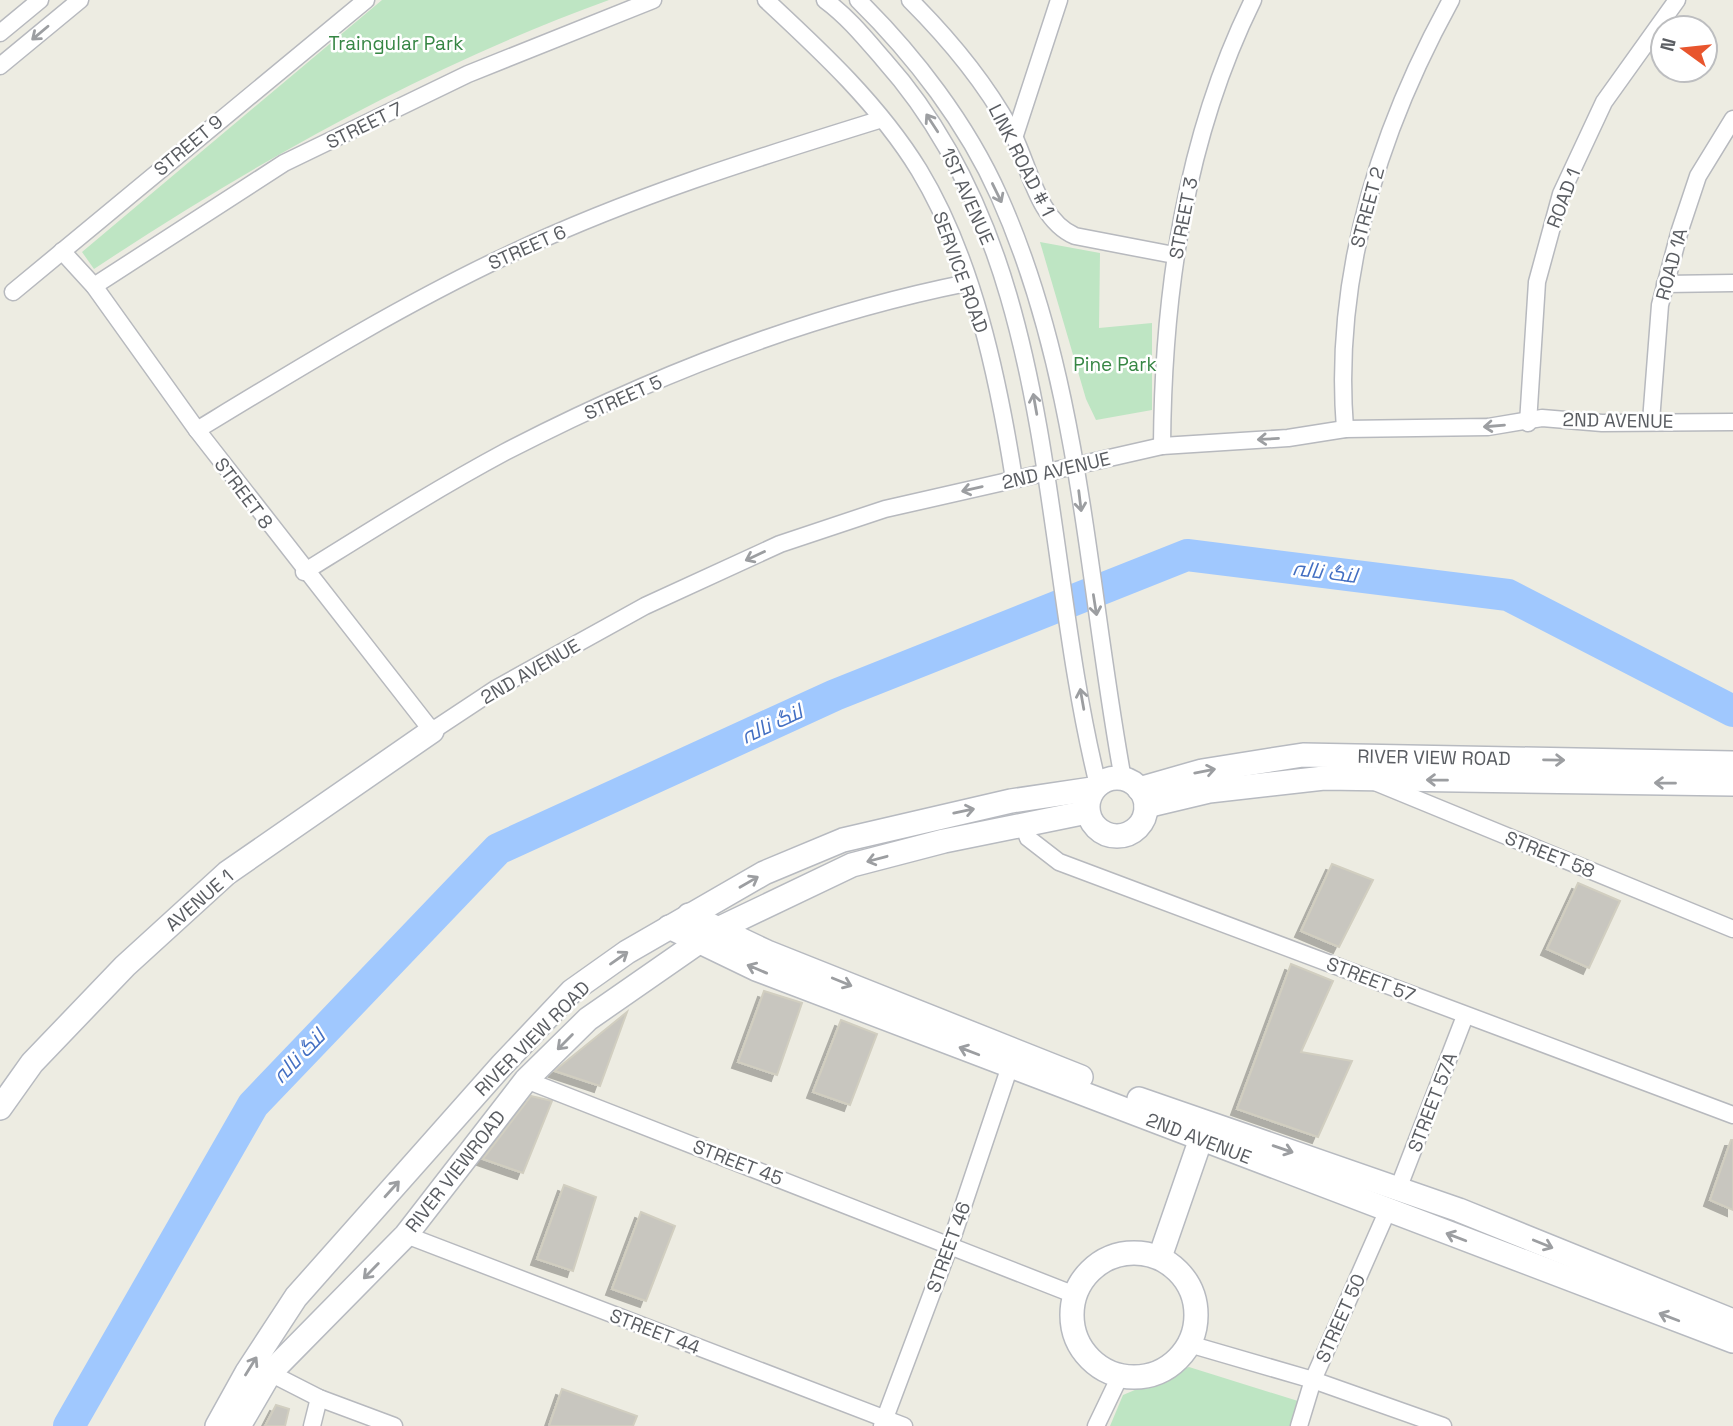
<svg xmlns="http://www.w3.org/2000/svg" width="1733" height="1426" font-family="'Space Grotesk',Cairo,sans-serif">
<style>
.green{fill:#bee5c3}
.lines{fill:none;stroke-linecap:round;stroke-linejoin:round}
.river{stroke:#a0c8fe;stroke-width:32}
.building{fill:#c8c6bf;stroke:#d1cec0;stroke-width:2;filter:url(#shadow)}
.street-casing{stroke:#b7b9be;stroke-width:19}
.secondary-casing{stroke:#b7bac0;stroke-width:26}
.street{stroke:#fff;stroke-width:16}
.secondary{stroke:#fff;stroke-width:23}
.oneway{stroke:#9c9ea1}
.labels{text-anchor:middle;stroke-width:5;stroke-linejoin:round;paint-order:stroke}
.park-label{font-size:19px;fill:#368644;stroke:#fff}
.street-label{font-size:19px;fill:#5a5d62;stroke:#fff}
.water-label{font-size:21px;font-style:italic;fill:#436fc2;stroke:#fff}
</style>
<defs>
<filter id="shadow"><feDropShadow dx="-6" dy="6" stdDeviation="0" flood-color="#0004"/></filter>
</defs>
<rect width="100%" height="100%" fill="#edece2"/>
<g class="green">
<path d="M382 0H609C425 67 257 161 94 269L82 252Z"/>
<path d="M1040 242 1100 253 1099 328 1152 323V410L1096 420 1086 399Z"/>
<path d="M1189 1367 1298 1401 1290 1426H1110L1123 1395Z"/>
</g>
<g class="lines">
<path class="river" d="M69 1426 253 1105 498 849 835 695 1187 555 1508 595 1733 711"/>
</g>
<g class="building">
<path d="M1332 864 1373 880 1339 947 1301 931Z"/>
<path d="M1578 883 1620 901 1589 968 1547 949Z"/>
<path d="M1291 964 1333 981 1301 1052 1352 1061 1318 1137 1237 1109Z"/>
<path d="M764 991 802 1003 777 1075 738 1062Z"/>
<path d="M627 1012 600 1086 555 1071 558 1068Z"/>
<path d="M841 1020 877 1034 850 1105 813 1092Z"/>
<path d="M531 1096 552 1101 523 1173 483 1159Z"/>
<path d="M1731 1140H1733V1210L1710 1200Z"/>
<path d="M564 1185 596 1197 573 1271 537 1259Z"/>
<path d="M641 1212 675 1226 646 1301 612 1289Z"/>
<path d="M562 1389 637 1416 633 1426H549Z"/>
<path d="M276 1405 289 1409 285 1426H265Z"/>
</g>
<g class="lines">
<defs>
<g id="street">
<path d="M766 0C822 52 879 105 919 170 973 259 998 377 1014 479"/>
<path d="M825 0C848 17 865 38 884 60 1060 257 1038 544 1098 785"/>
<path d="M858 0C914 55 967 124 999 196 1081 379 1087 585 1123 779"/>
<path d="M910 0C948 38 984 81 1010 128 1029 163 1036 219 1075 236L1174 255"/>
<path d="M0 33 40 0"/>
<path d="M0 66 80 0"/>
<path d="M1014 138 1059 0"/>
<path d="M62 251 94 286 197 430 432 731 497 688 645 606 780 544 885 509 1162 446 1288 438 1345 429 1488 427 1542 418 1602 423 1733 422"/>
<path d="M1665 284 1733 283"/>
<path d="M94 286 284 163 468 74 653 0"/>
<path d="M13 292 366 0"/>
<path d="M1651 421 1660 305 1680 230 1698 176 1733 119"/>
<path d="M1528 423 1537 282 1561 194 1604 102 1677 0"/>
<path d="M1345 429C1333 278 1379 131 1451 0"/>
<path d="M197 430C299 368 401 305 510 254 630 197 756 158 882 119"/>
<path d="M1162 446C1163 293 1185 138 1253 0"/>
<path d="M304 572C370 531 436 489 505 452 650 377 807 315 967 283"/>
<path d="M1375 782 1733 929"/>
<path d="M1023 824 1028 838 1059 862 1733 1115"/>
<path d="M526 1080 1075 1295"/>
<path d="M1398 1189 1465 1016"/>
<path d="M406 1235 904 1426"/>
<path d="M1189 1344 1313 1380 1443 1426"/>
<path d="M270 1373 319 1398 394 1426"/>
<path d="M312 1426 319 1398"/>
<path d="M882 1426 950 1245 1010 1066"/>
<path d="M1096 1426 1120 1376"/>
<path d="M1299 1426 1313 1380 1387 1212"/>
</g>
<g id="secondary">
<circle cx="1117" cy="807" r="29"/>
<path d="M1139 789 1202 771 1303 755 1733 763"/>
<path d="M1146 806 1209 791 1324 778 1733 784"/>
<path d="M689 915 767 952 1081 1077"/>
<path d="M669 927 756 969 1733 1341"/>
<path d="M1139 1099 1459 1210 1733 1321"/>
<path d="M0 1108 32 1063 125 966 227 873 432 731"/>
<circle cx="1134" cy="1315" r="62"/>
<path d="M1160 1257 1206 1124"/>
<path d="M217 1426 247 1372 296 1297 502 1065 572 991 627 952 764 873 843 840 1011 801 1092 789"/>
<path d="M239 1426 270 1373 406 1235 526 1080 588 1019 716 930 852 865 944 841 1087 812"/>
</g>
</defs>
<use href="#street" class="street-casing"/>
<use href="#secondary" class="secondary-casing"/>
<use href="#street" class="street"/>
<use href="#secondary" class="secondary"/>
</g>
<defs><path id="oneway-shaft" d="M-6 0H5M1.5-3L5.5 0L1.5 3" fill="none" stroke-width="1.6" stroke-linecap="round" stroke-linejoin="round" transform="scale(1.75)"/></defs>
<g class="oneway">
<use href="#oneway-shaft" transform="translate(40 33) rotate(140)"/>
<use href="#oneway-shaft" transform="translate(932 123) rotate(-123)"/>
<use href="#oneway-shaft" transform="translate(997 193) rotate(64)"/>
<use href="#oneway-shaft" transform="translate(1035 404) rotate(-100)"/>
<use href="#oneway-shaft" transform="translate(1494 426) rotate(175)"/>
<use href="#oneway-shaft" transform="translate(1268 439) rotate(177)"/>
<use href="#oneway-shaft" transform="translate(972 489) rotate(167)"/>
<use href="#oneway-shaft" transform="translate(1080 501) rotate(83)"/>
<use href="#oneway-shaft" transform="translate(755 556) rotate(155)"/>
<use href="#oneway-shaft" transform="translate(1095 605) rotate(81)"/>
<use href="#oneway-shaft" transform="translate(1082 699) rotate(-100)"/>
<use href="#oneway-shaft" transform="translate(1554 760) rotate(1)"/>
<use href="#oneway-shaft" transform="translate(1205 771) rotate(-11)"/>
<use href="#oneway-shaft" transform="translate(1437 780) rotate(-179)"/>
<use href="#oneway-shaft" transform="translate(1665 783) rotate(-179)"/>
<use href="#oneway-shaft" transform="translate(964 811) rotate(-12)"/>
<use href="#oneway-shaft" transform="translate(877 859) rotate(165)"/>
<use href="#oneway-shaft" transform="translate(749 882) rotate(-30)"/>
<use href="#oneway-shaft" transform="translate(619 958) rotate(-35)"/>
<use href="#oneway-shaft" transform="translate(757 969) rotate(-157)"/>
<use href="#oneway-shaft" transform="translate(842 982) rotate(22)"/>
<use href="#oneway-shaft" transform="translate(565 1042) rotate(135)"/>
<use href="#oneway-shaft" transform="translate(969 1051) rotate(-159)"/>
<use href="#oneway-shaft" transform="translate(1283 1149) rotate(19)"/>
<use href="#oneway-shaft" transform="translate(392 1189) rotate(-48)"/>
<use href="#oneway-shaft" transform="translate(1456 1237) rotate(-159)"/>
<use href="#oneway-shaft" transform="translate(1543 1244) rotate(22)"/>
<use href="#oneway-shaft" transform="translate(371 1271) rotate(134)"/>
<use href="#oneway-shaft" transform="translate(1669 1317) rotate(-159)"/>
<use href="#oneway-shaft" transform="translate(251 1366) rotate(-58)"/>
</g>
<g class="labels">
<g class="park-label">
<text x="396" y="50">Traingular Park</text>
<text x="1115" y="371">Pine Park</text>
</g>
<g class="street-label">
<text transform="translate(364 125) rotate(-26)" y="7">STREET 7</text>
<text transform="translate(188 145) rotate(-40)" y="7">STREET 9</text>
<text transform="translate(1022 160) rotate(63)" y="7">LINK ROAD # 1</text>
<text transform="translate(968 196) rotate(66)" y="7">1ST AVENUE</text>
<text transform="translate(1563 198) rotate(-69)" y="7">ROAD 1</text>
<text transform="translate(1367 207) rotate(-75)" y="7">STREET 2</text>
<text transform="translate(1183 218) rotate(-79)" y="7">STREET 3</text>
<text transform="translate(527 247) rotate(-24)" y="7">STREET 6</text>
<text transform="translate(1671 264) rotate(-75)" y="7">ROAD 1A</text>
<text transform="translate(961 272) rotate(70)" y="7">SERVICE ROAD</text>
<text transform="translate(623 397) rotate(-24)" y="7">STREET 5</text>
<text transform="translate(1618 420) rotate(1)" y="7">2ND AVENUE</text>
<text transform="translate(1056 470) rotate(-13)" y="7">2ND AVENUE</text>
<text transform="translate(244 493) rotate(53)" y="7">STREET 8</text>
<text transform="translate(530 671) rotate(-30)" y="7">2ND AVENUE</text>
<text transform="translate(1434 757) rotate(1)" y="7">RIVER VIEW ROAD</text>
<text transform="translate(1550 854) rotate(22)" y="7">STREET 58</text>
<text transform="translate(199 900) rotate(-41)" y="7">AVENUE 1</text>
<text transform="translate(1371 979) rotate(21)" y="7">STREET 57</text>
<text transform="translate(532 1038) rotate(-45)" y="7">RIVER VIEW ROAD</text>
<text transform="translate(1432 1102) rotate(-69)" y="7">STREET 57A</text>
<text transform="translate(1199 1138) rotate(21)" y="7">2ND AVENUE</text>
<text transform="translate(738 1162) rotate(21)" y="7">STREET 45</text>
<text transform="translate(455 1171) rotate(-52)" y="7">RIVER VIEWROAD</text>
<text transform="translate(948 1247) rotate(-70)" y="7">STREET 46</text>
<text transform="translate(1340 1318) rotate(-66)" y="7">STREET 50</text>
<text transform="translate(655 1331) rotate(21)" y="7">STREET 44</text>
</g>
<g class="water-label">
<text transform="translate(1325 572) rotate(7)" y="7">لنگ نالہ</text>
<text transform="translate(772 724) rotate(-25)" y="7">لنگ نالہ</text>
<text transform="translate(299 1056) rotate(-46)" y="7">لنگ نالہ</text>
</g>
</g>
<g transform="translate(1684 49) rotate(285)"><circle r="33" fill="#ffffff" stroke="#bdbec0" stroke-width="2"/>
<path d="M0-5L12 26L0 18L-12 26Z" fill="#e8552d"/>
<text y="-10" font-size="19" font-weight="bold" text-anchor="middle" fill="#5a5d62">N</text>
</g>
</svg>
